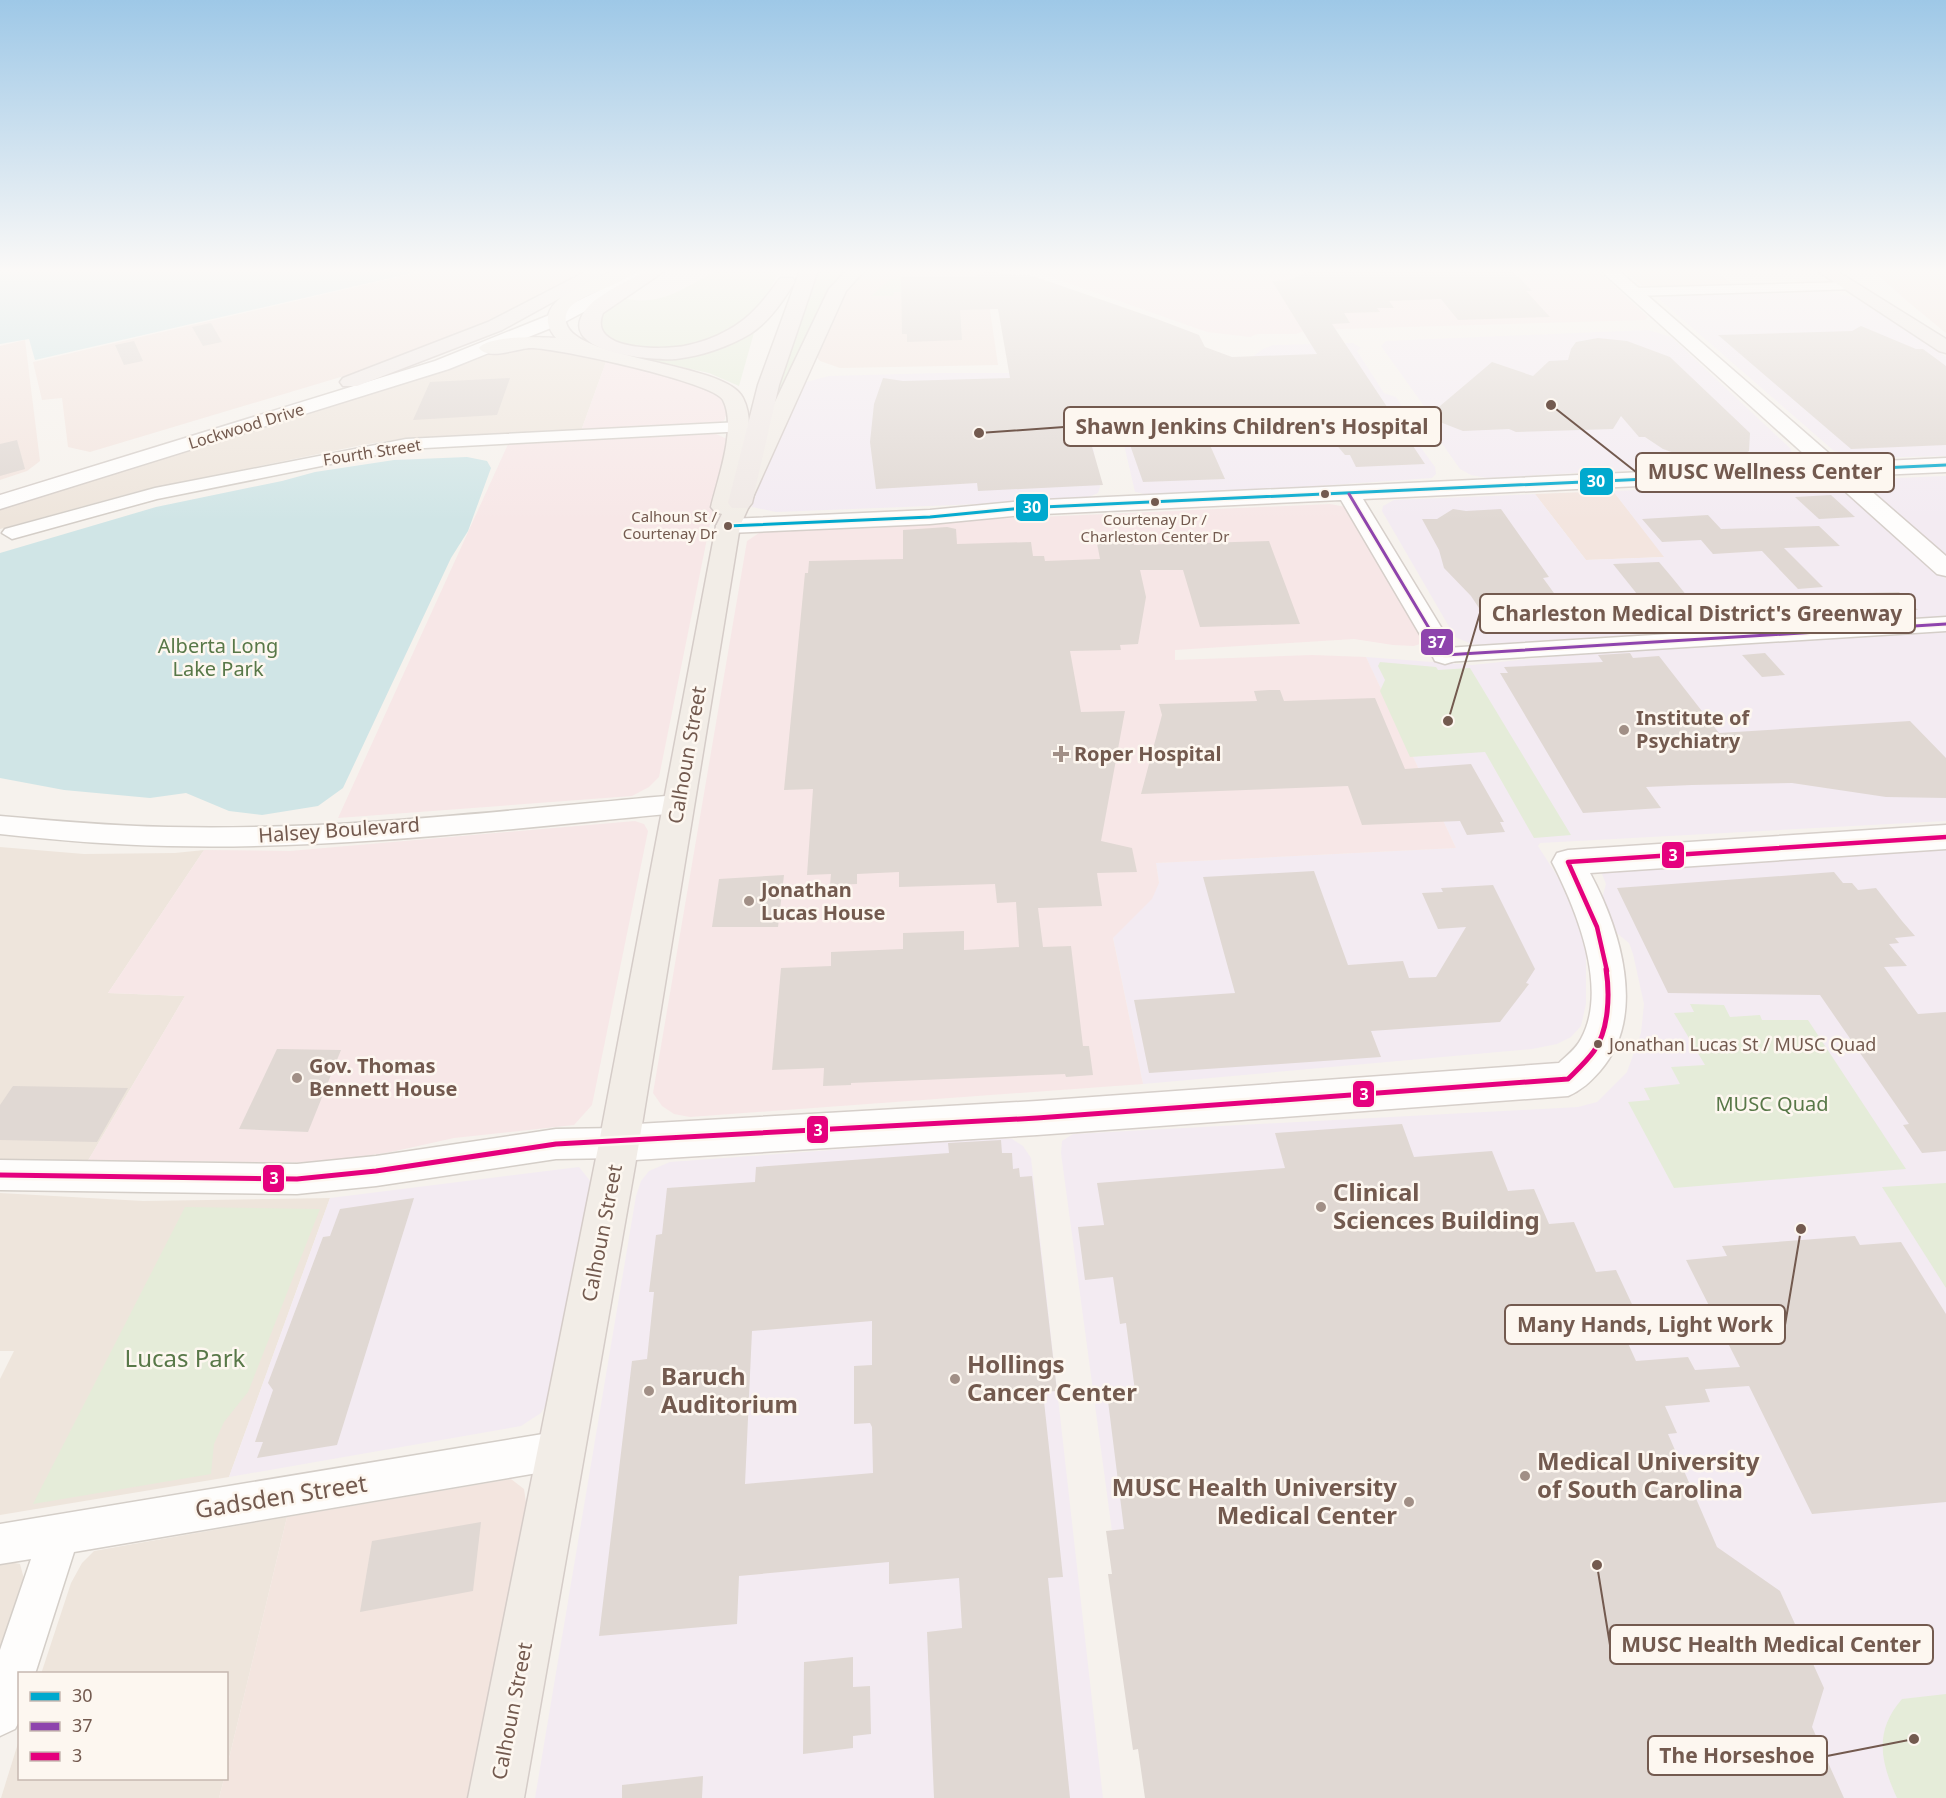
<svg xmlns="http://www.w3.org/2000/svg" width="1946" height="1798" font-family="'Noto Sans',sans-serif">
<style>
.residential{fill:#eee5dc}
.commercial{fill:#f3e5df}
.education{fill:#f3ebf2}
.medical{fill:#f7e7e7}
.green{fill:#e5ecd9}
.water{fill:#d0e5e6}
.building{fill:#e0d8d3;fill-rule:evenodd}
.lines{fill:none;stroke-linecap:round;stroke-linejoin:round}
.street-casing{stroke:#d4cec8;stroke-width:3}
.secondary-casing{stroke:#d6cfca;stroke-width:3}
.primary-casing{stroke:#d5ccc8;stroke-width:3}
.highway-casing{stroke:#d5ccc8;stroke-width:3}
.street{fill:#fefdfc;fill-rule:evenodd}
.secondary{fill:#fefdfc;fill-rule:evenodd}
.primary{fill:#f2ede7;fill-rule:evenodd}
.highway{fill:#f0e9e6;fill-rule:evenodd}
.bus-1-casing{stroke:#fdf7f0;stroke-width:6}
.bus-2-casing{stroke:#fdf7f0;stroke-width:6}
.bus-3-far1-casing{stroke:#fdf7f0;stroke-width:9}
.bus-3-casing{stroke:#fdf7f0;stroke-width:10}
.bus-1{stroke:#00a9ce;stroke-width:3}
.bus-2{stroke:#8e44ad;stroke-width:3}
.bus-3-far1{stroke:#e5007d;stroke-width:4.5}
.bus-3{stroke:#e5007d;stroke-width:5}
.bus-dot{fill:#735a4f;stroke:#fdf7f0;stroke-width:2}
.poi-dot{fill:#a18f86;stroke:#fdf7f0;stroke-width:2}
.labels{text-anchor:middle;stroke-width:5;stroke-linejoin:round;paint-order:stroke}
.far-bus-label{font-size:15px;fill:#735a4f;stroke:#fdf7f0;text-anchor:end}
.far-street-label{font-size:16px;fill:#735a4f;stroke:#fdf7f0}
.bus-label{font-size:18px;fill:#735a4f;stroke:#fdf7f0;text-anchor:start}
.park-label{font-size:20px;fill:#587848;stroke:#fdf7f0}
.poi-label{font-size:20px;font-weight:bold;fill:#735a4f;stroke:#fdf7f0;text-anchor:start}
.street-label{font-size:20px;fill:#735a4f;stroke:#fdf7f0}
.near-poi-label{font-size:24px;font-weight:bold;fill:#735a4f;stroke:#fdf7f0;text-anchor:start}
.near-park-label{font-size:24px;fill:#587848;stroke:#fdf7f0}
.near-street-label{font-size:24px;fill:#735a4f;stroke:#fdf7f0}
.leader{fill:none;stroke:#735a4f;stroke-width:2}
.callout-dot{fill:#735a4f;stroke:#fdf7f0;stroke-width:2}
.callout{fill:#fdf7f0;stroke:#735a4f;stroke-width:2}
.callout-label{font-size:21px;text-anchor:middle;font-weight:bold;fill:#735a4f}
.line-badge{stroke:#fdf7f0;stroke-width:2}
.badge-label{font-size:16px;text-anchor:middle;font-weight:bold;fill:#fff}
</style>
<rect width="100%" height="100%" fill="#f6f2ed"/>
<g class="residential">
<path d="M539 346 607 359 581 431 406 438 362 445 135 492 0 529V509L439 372 502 350Z"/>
<path d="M0 847 84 854 175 853 204 850 108 993 185 996 86 1164 0 1163Z"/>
<path d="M0 1193 143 1201 330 1198 229 1477 0 1515V1379L14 1351H0Z"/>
<path d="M287 1517 227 1767 226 1674H41L71 1583 82 1563 94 1551Z"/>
<path d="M5 1561 20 1564 24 1579 0 1651V1562Z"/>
<path d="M19 1740 20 1778 224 1779 219 1798H1Z"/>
</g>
<g class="commercial">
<path d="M429 270H594L511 316 394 361 90 452 68 447 62 398 42 400 33 362Z"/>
<path d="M861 270H984L998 365 840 368 820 361 816 356 842 289Z"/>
<path d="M1623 270H1714L1735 286 1652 288 1641 285Z"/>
<path d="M1873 270H1946V333L1907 301Z"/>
<path d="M25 340 40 461 27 471 0 480V346Z"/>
<path d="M1613 491 1665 557 1586 560 1535 494Z"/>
<path d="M511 1479 524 1489 526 1503 468 1798H219L224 1779 226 1778 227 1767 287 1517Z"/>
</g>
<g class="education">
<path d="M1826 291 1857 298 1946 357V456L1862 458 1834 451 1659 299 1664 295Z"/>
<path d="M1648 330 1671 337 1790 448 1793 457 1786 461 1487 478 1471 475 1460 469 1420 412 1424 406 1381 346 1386 341Z"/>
<path d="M1353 343 1361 348 1357 351 1384 393 1396 397 1406 413 1398 416 1435 467 1436 474 1432 478 1159 497 1135 492 1122 436 1104 380 1249 359 1263 349 1273 345Z"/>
<path d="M940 373H1055L1081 398 1093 446 1100 487 1098 493 1082 500 776 512 752 507 757 486 802 386 806 382 829 376Z"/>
<path d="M1946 476V557L1875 494 1868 484 1872 479Z"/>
<path d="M1824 482 1842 488 1946 579V618L1474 645 1455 637 1382 511 1383 506 1394 500 1535 494 1586 560 1664 557 1613 491Z"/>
<path d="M1946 632V821L1540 843 1538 846 1568 893 1581 923 1586 949V1004L1581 1026 1571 1037 1557 1044 1532 1049 1143 1084 1113 937 1159 883 1156 863 1456 848 1366 657 1472 665 1635 648Z"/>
<path d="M1946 849V1798H1148L1061 1153 1062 1141 1073 1134 1578 1107 1597 1102 1627 1072 1641 1033 1644 1004 1633 954 1629 943 1613 930 1602 899 1606 884 1600 869Z"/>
<path d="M992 1138 1012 1139 1023 1146 1031 1158 1103 1798H535L636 1196 641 1181 649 1171 670 1162Z"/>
<path d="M579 1167 591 1182 589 1200 548 1402 541 1413 521 1426 229 1477 330 1198Z"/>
</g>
<g class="medical">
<path d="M1031 270H1597L1648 317 1645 320 1306 330 1296 334H1257L1250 337 1207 332Z"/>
<path d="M607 359 711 387 721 399 727 413 724 421 716 424 581 431Z"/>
<path d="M712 432 727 439 659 777 649 787 632 796 338 818 509 442Z"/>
<path d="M1330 504 1346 507 1424 638 1423 643 1414 646 1393 645 1354 639 1175 650V660L1312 655 1366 657 1456 848 1156 863 1159 883 1152 899 1113 938 1143 1084 690 1117 674 1114 662 1106 653 1093 747 541 765 529Z"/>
<path d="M635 821 644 824 648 831 592 1105 574 1125 454 1138 391 1152 319 1163 177 1161 86 1164 185 996 108 993 204 850 290 851Z"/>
</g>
<g class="green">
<path d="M717 270H779C772 287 763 303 750 317 720 347 630 366 600 329L602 310 621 298C662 307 682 289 717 270Z"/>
<path d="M820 270H846L832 284 773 408 802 316Z"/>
<path d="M901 277V292H894L893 296H871L891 278Z"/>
<path d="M755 329 739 386 709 373 632 356H647Z"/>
<path d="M1380 662 1436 667 1438 670 1470 668 1571 835 1534 838 1485 752 1410 757 1380 691 1385 680 1378 666Z"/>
<path d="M1690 1004 1724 1005 1730 1017 1760 1015 1762 1020H1808L1906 1169 1674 1188 1628 1102 1650 1100 1644 1088 1680 1084 1671 1067 1705 1065 1674 1013 1694 1012Z"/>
<path d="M1946 1183V1288L1882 1187Z"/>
<path d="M185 1207 320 1209 248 1392 224 1422 214 1444 211 1474 33 1504Z"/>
<path d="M1946 1694V1798H1897C1880 1761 1874 1731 1902 1699Z"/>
</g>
<g class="water">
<path d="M0 270H425L35 360 29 339 0 344Z"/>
<path d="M467 457 487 461 491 468 468 531 451 558 343 788 318 806 262 815 229 811 186 793 150 798 64 790 0 778V553L156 507 282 481 315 472 394 460Z"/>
</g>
<g class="building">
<path d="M988 270 1011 275H1030L1157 319 1199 335 1205 347 1232 357 1317 354 1272 281 1289 280 1312 270H1512L1532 291H1526L1550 317 1458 320 1441 299 1389 301 1394 308H1377L1380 312 1344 313 1350 323 1332 324 1425 464 1356 467 1350 455H1345L1323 429 1205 434 1225 479 1143 482 1123 425 1086 426 1103 485 978 491 977 483 876 489 870 442 874 404 883 378 903 381 1010 378 998 309 960 310 962 340 907 342V334H902L901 277 976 276Z"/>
<path d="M211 323 222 342 203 346 192 327Z"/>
<path d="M1861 326 1916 349H1923L1946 366V445L1851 449 1718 335 1852 331Z"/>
<path d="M1598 338 1627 341 1670 357 1750 433 1749 451 1737 458 1719 461 1683 456 1663 449 1645 437H1639L1621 416 1613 429 1516 432 1509 429 1463 431 1427 417 1492 362 1533 376 1549 361 1568 360 1571 349 1576 342Z"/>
<path d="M134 341 143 361 124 365 115 345Z"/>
<path d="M510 378 497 415 413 420 430 382Z"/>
<path d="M17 440 25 469 0 476V444Z"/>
<path d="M1831 495 1855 517 1819 519 1795 497Z"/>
<path d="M1453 509 1466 511 1501 509 1549 577 1543 578 1570 615 1546 617 1532 623 1515 618 1487 620 1471 596 1444 568 1439 550 1422 519H1437Z"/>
<path d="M1708 515 1721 529 1819 526 1840 546 1784 548 1823 587 1798 589 1762 551 1713 554 1701 540 1662 542 1642 519Z"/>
<path d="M947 527 956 529 957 544 1031 542 1033 556H1044L1045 561 1100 559 1096 538 1132 537 1134 545 1269 541 1300 624 1200 627 1183 570H1140L1146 597 1138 644 1120 645 1121 650 1070 651 1081 712 1125 711 1101 841 1132 848 1137 872 1097 873 1102 906 1038 908 1043 947 1071 946 1083 1046H1089L1093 1075 1066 1077 1065 1074 851 1083V1085L823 1086 824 1068 772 1070 781 968 831 966V952L903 949V933L964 931V950L1019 947 1016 902 997 903 995 884 899 887V872L857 874V884L830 885 831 874 807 875 813 789 784 790 805 573H808L809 561 903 559V530Z"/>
<path d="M1659 562 1670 575 1696 607 1649 609 1613 564Z"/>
<path d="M1899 592 1918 610 1881 611 1863 593Z"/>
<path d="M1630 653 1633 658 1659 656 1719 733 1910 721 1946 758V798L1886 797 1792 783 1692 785 1646 787 1661 808 1583 813 1500 673H1508L1504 667 1603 662 1598 655Z"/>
<path d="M1765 653 1785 675 1762 677 1742 655Z"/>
<path d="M1269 690H1280L1284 701 1375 698 1405 769 1471 764 1504 822H1500L1505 832 1467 835 1460 821 1362 825 1348 786 1141 794 1162 715 1159 704 1257 701 1254 691Z"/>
<path d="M1314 871 1348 965 1403 961 1409 978 1436 977 1466 927 1438 929 1422 893 1443 892 1441 888 1493 885 1535 969 1526 983 1529 984 1500 1022 1371 1031 1381 1057 1149 1073 1134 1000 1235 993 1203 877Z"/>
<path d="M1834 872 1843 883H1852L1858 890 1876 888 1902 921 1915 936 1895 938 1899 943 1889 944 1907 966 1884 967 1918 1014 1946 1012V1151L1922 1153 1903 1125 1909 1124 1820 995 1668 993 1617 888Z"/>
<path d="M784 875 778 927H712L719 879Z"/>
<path d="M277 1049 341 1050 308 1132 239 1129Z"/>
<path d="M13 1086 128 1088 97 1142 0 1140V1105Z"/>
<path d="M1402 1124 1414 1157 1492 1151 1508 1191 1534 1189 1549 1224 1574 1222 1596 1272 1616 1270 1638 1317 1617 1319 1636 1361 1688 1357 1695 1370 1740 1367 1686 1260 1727 1256 1722 1246 1855 1236 1860 1245 1901 1242 1946 1314V1502L1812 1514 1749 1386 1705 1389 1710 1402 1665 1406 1677 1433 1668 1434 1717 1547 1780 1591 1824 1688 1812 1727 1844 1798H1145L1138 1749 1133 1750 1108 1574H1112L1106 1531 1124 1529 1107 1393 1135 1391 1126 1323 1120 1324 1113 1277 1085 1280 1078 1227 1104 1225 1097 1183 1285 1168 1275 1133Z"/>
<path d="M1001 1140 1002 1153H1012L1013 1169 1019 1168 1020 1177 1032 1176 1057 1391 1043 1392 1063 1577 1048 1578 1070 1798H934L927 1632 962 1628 959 1578 889 1584V1562L739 1576 737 1624 599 1636 632 1361 647 1359 654 1292H649L656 1235 662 1234 667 1188 755 1182 756 1167 949 1153 948 1143ZM872 1321V1365L854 1366V1424L870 1423 872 1427 873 1473 745 1484 752 1331Z"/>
<path d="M414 1198 337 1445 257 1458 263 1442H255L273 1390 268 1383 323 1237 330 1236 340 1209Z"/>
<path d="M481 1522 473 1591 360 1612 372 1541Z"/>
<path d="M853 1657V1687L870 1686 871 1734 853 1736V1748L803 1754 804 1662Z"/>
<path d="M703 1776 702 1798H622V1785Z"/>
</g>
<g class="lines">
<defs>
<g id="street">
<path d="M1850 282 1855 283 1857 286 1855 289 1634 296 1627 292 1634 288Z"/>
<path d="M740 422 749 427 746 431 406 449 157 499 12 539 2 533 5 529 155 488 406 439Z"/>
<path d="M1946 617V631L1445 662 1437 660 1434 655 1437 650 1445 648Z"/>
<path d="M677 795 686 798 690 804 686 810 677 813C508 829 338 850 168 846 112 845 56 840 0 834V816C56 821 112 826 168 827 338 831 508 810 677 795Z"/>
<path d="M619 1128 630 1133 635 1143 630 1153 619 1158 556 1159 376 1186 297 1194 0 1190V1160L297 1164 376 1156 556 1129Z"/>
<path d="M561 1431 575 1436 580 1450 575 1464 561 1469 74 1552 35 1674H20V1720L15 1729 0 1736V1650L31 1559 0 1564V1524Z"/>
</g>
<g id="secondary">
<path d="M641 270H663L561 324 449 369 0 509V495L435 361 547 316Z"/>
<path d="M1600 270H1618L1840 463 1946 458V472L1854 476 1946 556V576L1937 574 1829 477 1363 499 1458 655 1455 661 1445 664 1435 661 1432 655 1341 500 1022 515 930 524 728 533 720 531 716 526 720 521 728 519 930 510 1022 501 1815 464Z"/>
<path d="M1946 825V849L1590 873C1620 929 1648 1016 1600 1071 1590 1082 1582 1090 1568 1096L1037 1135 619 1161 605 1156 599 1143 605 1130 619 1125 1037 1101 1559 1063C1566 1056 1576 1049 1581 1039 1609 988 1576 909 1552 862L1557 853 1568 850Z"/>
</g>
<path id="primary" d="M614 270H636C623 287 574 294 567 312 548 361 725 359 743 398 755 422 746 448 741 473L829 289 847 270H865L846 291 740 526 639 1143 524 1798H468L599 1143 716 526 722 514 715 512 711 507C718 478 737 427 723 400 714 382 557 348 531 348 518 348 488 361 479 348 488 335 541 337 556 338 525 302 590 282 614 270Z"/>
<g id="highway">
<path d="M589 270H611L502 330 357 386H343L340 382 343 378 488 322Z"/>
<path d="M646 270H666L603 313C587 351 661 350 684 346 699 343 714 338 728 330 751 318 765 299 780 278H792L795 282C782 302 770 321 750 334 728 347 701 356 676 359 652 361 549 352 588 307 599 294 630 280 646 270Z"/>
<path d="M800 270H818L779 385 752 503 748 508H732L728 503 758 385Z"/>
<path d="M1816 270H1835L1946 339V353L1939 351Z"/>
</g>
</defs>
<use href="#street" class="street-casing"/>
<use href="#secondary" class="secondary-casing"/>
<use href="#primary" class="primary-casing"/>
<use href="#highway" class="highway-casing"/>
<use href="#street" class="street"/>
<use href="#secondary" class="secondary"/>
<use href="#primary" class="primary"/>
<use href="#highway" class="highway"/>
<defs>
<path id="bus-1" d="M728 526 930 517 1022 508 1946 465"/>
<path id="bus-2" d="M1349 494 1445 655 1946 624"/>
<path id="bus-3-far1" d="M1607 971 1597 927 1568 862 1946 837"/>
<path id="bus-3" d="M0 1175 297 1179 376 1171 556 1144 1037 1118 1568 1079C1577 1070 1586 1062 1594 1051 1609 1030 1610 994 1606 969"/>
</defs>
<use href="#bus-1" class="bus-1-casing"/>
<use href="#bus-2" class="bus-2-casing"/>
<use href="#bus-3-far1" class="bus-3-far1-casing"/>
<use href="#bus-3" class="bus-3-casing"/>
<use href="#bus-1" class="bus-1"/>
<use href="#bus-2" class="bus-2"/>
<use href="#bus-3-far1" class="bus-3-far1"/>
<use href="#bus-3" class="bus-3"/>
</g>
<linearGradient id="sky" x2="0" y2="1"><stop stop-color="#9ec8e7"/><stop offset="0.52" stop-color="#fbf9f7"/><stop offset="1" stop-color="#fbf9f7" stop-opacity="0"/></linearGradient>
<rect width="1946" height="521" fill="url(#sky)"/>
<g class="bus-dot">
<circle cx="1325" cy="494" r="5"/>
<circle cx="1155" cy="502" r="5"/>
<circle cx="728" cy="526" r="5"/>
<circle cx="1598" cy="1044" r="5"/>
</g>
<g class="poi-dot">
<circle cx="1624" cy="730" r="6"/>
<path d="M1058 745h6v6h6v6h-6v6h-6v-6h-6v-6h6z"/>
<circle cx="749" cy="901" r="6"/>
<circle cx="297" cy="1078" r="6"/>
<circle cx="1321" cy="1207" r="6"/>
<circle cx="955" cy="1379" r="6"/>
<circle cx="649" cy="1391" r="6"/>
<circle cx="1525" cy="1476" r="6"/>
<circle cx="1409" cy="1502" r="6"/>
</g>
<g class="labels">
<g class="far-bus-label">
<text x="717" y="522">Calhoun St /<tspan x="717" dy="17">Courtenay Dr</tspan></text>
<text x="1155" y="525" text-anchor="middle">Courtenay Dr /<tspan x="1155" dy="17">Charleston Center Dr</tspan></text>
</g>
<g class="far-street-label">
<text transform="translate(246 426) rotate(-17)" y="6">Lockwood Drive</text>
<text transform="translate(372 452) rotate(-9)" y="6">Fourth Street</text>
</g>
<g class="bus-label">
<text x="1609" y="1051">Jonathan Lucas St / MUSC Quad</text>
</g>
<g class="park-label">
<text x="218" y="653">Alberta Long<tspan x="218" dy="23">Lake Park</tspan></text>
<text x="1772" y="1111">MUSC Quad</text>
</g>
<g class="poi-label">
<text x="1636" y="725">Institute of<tspan x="1636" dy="23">Psychiatry</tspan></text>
<text x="1074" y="761">Roper Hospital</text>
<text x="761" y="897">Jonathan<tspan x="761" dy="23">Lucas House</tspan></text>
<text x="309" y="1073">Gov. Thomas<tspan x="309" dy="23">Bennett House</tspan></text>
</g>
<g class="street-label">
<text transform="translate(687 755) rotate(-80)" y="7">Calhoun Street</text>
<text transform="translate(339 830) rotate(-4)" y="7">Halsey Boulevard</text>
<text transform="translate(602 1233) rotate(-79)" y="7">Calhoun Street</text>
<text transform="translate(512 1711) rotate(-79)" y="7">Calhoun Street</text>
</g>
<g class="near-poi-label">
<text x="1333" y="1201">Clinical<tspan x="1333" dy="28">Sciences Building</tspan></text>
<text x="967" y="1373">Hollings<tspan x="967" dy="28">Cancer Center</tspan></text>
<text x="661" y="1385">Baruch<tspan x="661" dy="28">Auditorium</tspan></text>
<text x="1537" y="1470">Medical University<tspan x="1537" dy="28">of South Carolina</tspan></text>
<text x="1397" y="1496" text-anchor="end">MUSC Health University<tspan x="1397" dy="28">Medical Center</tspan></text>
</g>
<g class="near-park-label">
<text x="185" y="1367">Lucas Park</text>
</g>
<g class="near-street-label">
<text transform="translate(281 1497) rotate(-9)" y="8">Gadsden Street</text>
</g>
</g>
<path class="leader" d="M979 433L1064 427M1551 405L1636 472M1448 721L1480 613M1801 1229L1785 1325M1597 1565L1610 1645M1914 1739L1827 1756"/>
<g class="callout-dot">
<circle cx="979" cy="433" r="6"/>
<circle cx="1551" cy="405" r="6"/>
<circle cx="1448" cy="721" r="6"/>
<circle cx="1801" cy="1229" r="6"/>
<circle cx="1597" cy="1565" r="6"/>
<circle cx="1914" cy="1739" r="6"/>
</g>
<g class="callout">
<rect x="1064" y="407" width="377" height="39" rx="6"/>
<rect x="1636" y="453" width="258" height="39" rx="6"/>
<rect x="1480" y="594" width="435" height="39" rx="6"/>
<rect x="1505" y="1305" width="280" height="39" rx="6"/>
<rect x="1610" y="1625" width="323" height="39" rx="6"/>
<rect x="1648" y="1736" width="179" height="39" rx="6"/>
</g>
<g class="callout-label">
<text x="1252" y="434">Shawn Jenkins Children's Hospital</text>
<text x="1765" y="479">MUSC Wellness Center</text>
<text x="1697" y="621">Charleston Medical District's Greenway</text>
<text x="1645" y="1332">Many Hands, Light Work</text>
<text x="1771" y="1652">MUSC Health Medical Center</text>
<text x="1737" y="1763">The Horseshoe</text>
</g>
<g class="line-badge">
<rect x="1579" y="467" width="35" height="29" rx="6" fill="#00a9ce"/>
<rect x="1015" y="493" width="34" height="29" rx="6" fill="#00a9ce"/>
<rect x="1420" y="628" width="34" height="28" rx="6" fill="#8e44ad"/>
<rect x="1661" y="841" width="24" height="28" rx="6" fill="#e5007d"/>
<rect x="1352" y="1080" width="23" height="28" rx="6" fill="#e5007d"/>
<rect x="806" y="1115" width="23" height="29" rx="6" fill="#e5007d"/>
<rect x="262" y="1164" width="23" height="29" rx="6" fill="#e5007d"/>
</g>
<g class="badge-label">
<text x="1596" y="487">30</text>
<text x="1032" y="513">30</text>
<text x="1437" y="648">37</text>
<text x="1673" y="861">3</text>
<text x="1364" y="1100">3</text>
<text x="818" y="1136">3</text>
<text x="274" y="1184">3</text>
</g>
<rect x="18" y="1672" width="210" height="108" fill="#fdf7f0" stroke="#c6b8b0" stroke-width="1.5"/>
<rect x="30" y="1692" width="30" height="9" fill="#00a9ce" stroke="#c6b8b0" stroke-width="1.5"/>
<text x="72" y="1702" font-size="18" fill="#735a4f">30</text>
<rect x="30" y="1722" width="30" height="9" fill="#8e44ad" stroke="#c6b8b0" stroke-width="1.5"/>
<text x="72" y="1732" font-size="18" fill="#735a4f">37</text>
<rect x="30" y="1752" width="30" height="9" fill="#e5007d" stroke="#c6b8b0" stroke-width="1.5"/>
<text x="72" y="1762" font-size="18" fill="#735a4f">3</text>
</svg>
